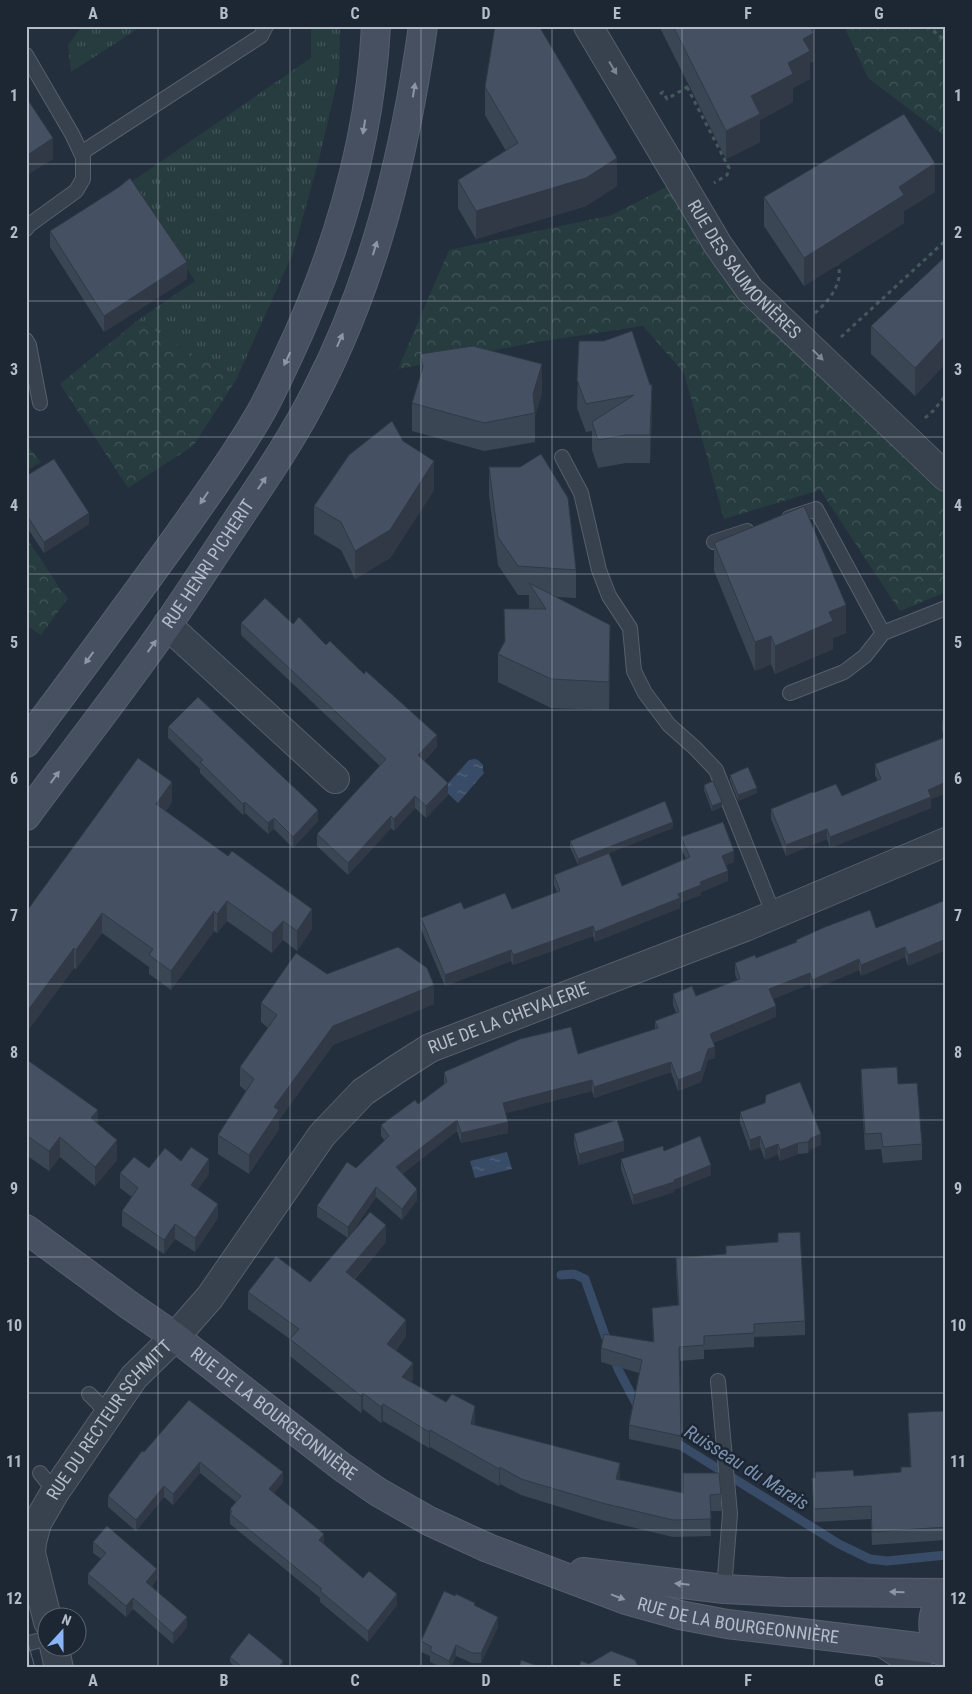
<svg xmlns="http://www.w3.org/2000/svg" width="972" height="1694" font-family="'Roboto Condensed',sans-serif">
<style>
.grass{fill:url(#grass-tufts)}
.forest{fill:url(#forest-crowns)}
.water{fill:url(#water-ripples)}
.lines{fill:none;stroke-linecap:round;stroke-linejoin:round}
.stream{stroke:#394c67;stroke-width:9}
.lane-casing{stroke:#565f6c;stroke-width:16}
.street-casing{stroke:#565f6c;stroke-width:30}
.secondary-casing{stroke:#565f6c;stroke-width:30}
.path{stroke:#44595c;stroke-width:3;stroke-dasharray:4 4;stroke-linecap:butt}
.lane{stroke:#38414e;stroke-width:14}
.street{stroke:#38414e;stroke-width:28}
.secondary{stroke:#465061;stroke-width:28}
.tram{stroke:#5a6575;stroke-width:1}
.wall{fill:#3b4654}
.shaded-wall{fill:#303945}
.building{fill:#455162;stroke:#303945}
.oneway{fill:#7c8592}
.oneway2{fill:#8e96a5}
.grid{fill:none;stroke:#b4bcc9;stroke-width:1;stroke-opacity:0.55}
.labels{text-anchor:middle;stroke-width:5;stroke-linejoin:round;paint-order:stroke}
.street-label{font-size:18px;fill:#b4bcc9;stroke:#1d2633}
.water-label{font-size:19px;font-style:italic;fill:#7c92b1;stroke:#1d2633}
.neatline{fill:none;stroke:#b4bcc9;stroke-width:2}
.grid-label{font-size:16px;text-anchor:middle;font-weight:bold;fill:#b4bcc9}
</style>
<defs>
<pattern id="grass-tufts" width="24" height="20" patternUnits="userSpaceOnUse" patternTransform="scale(1.25)"><rect width="24" height="20" fill="#263c3f"/><path d="M3 7l-1-3M5 7V3M7 7l1-3M15 17l-1-3M17 17v-4M19 17l1-3" fill="none" stroke="#435659"/></pattern>
<pattern id="forest-crowns" width="20" height="18" patternUnits="userSpaceOnUse" patternTransform="scale(1.25)"><rect width="20" height="18" fill="#263c3f"/><path d="M2 6a3 3 0 1 1 6 0M12 15a3 3 0 1 1 6 0" fill="none" stroke="#435659"/></pattern>
<pattern id="water-ripples" width="26" height="14" patternUnits="userSpaceOnUse" patternTransform="scale(1.25)"><rect width="26" height="14" fill="#394c67"/><path d="M2 4q2-2 4 0t4 0M15 11q2-2 4 0t4 0" fill="none" stroke="#53647b"/></pattern>
</defs>
<rect width="100%" height="100%" fill="#242f3e"/>
<g class="grass">
<path d="M82 26H142L71 72 68 45Z"/>
<path d="M311 26H340L339 74 319 159 293 253 236 380 138 320 195 281 131 182 311 58Z"/>
</g>
<g class="forest">
<path d="M844 26H946V137L868 78Z"/>
<path d="M668 186 803 359 946 493V592L900 611 820 490 724 519 684 373 643 326 537 342 398 369 449 250 612 215Z"/>
<path d="M138 320 236 380 193 446 128 488 60 384Z"/>
<path d="M26 444 41 462 26 471Z"/>
<path d="M26 537 61 590 68 598 41 635 26 625Z"/>
</g>
<g class="water">
<path d="M475 759 478 760 483 765V771L484 773 458 803 443 789 469 760Z"/>
<path d="M507 1152 512 1169 475 1178 470 1161Z"/>
</g>
<g class="lines">
<g class="stream">
<path d="M561 1275 574 1274 585 1279 608 1344"/>
<path d="M613 1356 619 1371 639 1409"/>
<path d="M672 1440 839 1544 870 1559 887 1561 946 1555"/>
</g>
<defs>
<g id="lane">
<path d="M26 55 72 134 83 157V179L76 191 29 225 26 229"/>
<path d="M81 153 261 36 266 26"/>
<path d="M26 340 29 345 40 403"/>
<path d="M562 457 581 493 599 570 609 596 630 628 634 671 645 693 669 725 695 748 716 770 774 915"/>
<path d="M789 518 816 509 883 633"/>
<path d="M714 542 747 531"/>
<path d="M790 693 844 672 865 656 883 633 946 608"/>
<path d="M718 1381 730 1514 724 1589"/>
<path d="M89 1394 109 1414"/>
<path d="M40 1473 55 1492"/>
<path d="M26 1644 48 1638"/>
</g>
<g id="street">
<path id="s1" d="M588 26 718 245 750 290 946 477"/>
<path d="M167 625 335 779"/>
<path id="s2" d="M48 1622 31 1553 32 1542 37 1523 55 1492 134 1377 175 1337 210 1297 322 1135 363 1092 397 1069 430 1048 745 927 946 842"/>
<path d="M883 1643 915 1664 918 1668"/>
<path d="M54 1646 59 1668"/>
</g>
<g id="secondary">
<path d="M26 743C83 666 140 590 195 512 218 479 242 446 262 410 271 394 279 376 287 359 336 255 370 142 376 26"/>
<path id="s3" d="M26 816C73 752 123 689 168 624 189 594 208 564 228 534 259 487 291 442 316 392 375 278 405 153 423 26"/>
<path id="s4" d="M26 1229 129 1305 175 1337 342 1467 378 1492 429 1521 488 1548 626 1600 680 1615 727 1624 942 1650"/>
<path d="M583 1572 724 1589 785 1592 946 1593"/>
<path d="M946 1596C928 1612 930 1637 946 1654"/>
</g>
</defs>
<use href="#lane" class="lane-casing"/>
<use href="#street" class="street-casing"/>
<use href="#secondary" class="secondary-casing"/>
<g class="path">
<path d="M927 26 946 41"/>
<path d="M687 87 729 168 727 175 714 183"/>
<path d="M660 94 663 92 667 99 689 86"/>
<path d="M815 313C828 302 844 283 838 265"/>
<path d="M841 337 946 240"/>
<path d="M925 418 934 410 946 395"/>
</g>
<use href="#lane" class="lane"/>
<use href="#street" class="street"/>
<use href="#secondary" class="secondary"/>
<path class="tram" d="M26 1636 35 1668"/>
</g>
<g class="wall">
<path d="M659 26H810L814 61 810 63V79L793 88V102L760 120V142L726 159Z"/>
<path d="M485 87 617 186 586 206 476 239 458 208V180L506 151 485 115Z"/>
<path d="M935 192 904 211V223L804 286 764 226V197Z"/>
<path d="M50 231 187 279 104 332 50 247Z"/>
<path d="M946 256V363L915 396 871 354V326Z"/>
<path d="M579 341 652 412 650 463H626L598 468 592 450V431L586 432 577 408Z"/>
<path d="M420 354 542 393 535 416V442L484 451 412 431V403L420 377Z"/>
<path d="M403 441 434 490 390 558 355 579 341 550 314 534V506Z"/>
<path d="M489 467 576 570V598L556 597 610 653 609 710 551 708 498 682V654L529 609V595H518L498 565 489 495Z"/>
<path d="M26 476 89 524 44 553 26 526Z"/>
<path d="M714 543 846 633 833 638V649L775 674 771 664 755 671 714 571Z"/>
<path d="M241 623 293 624 326 645 437 747 424 761 448 795 426 818 415 808 394 831 391 828 348 875 317 846V834L380 766 241 635Z"/>
<path d="M946 718V793L931 799V808L830 848 827 839 786 856 771 819V809L842 796 878 781 875 775V764L944 737 942 731V720Z"/>
<path d="M168 727 318 821 293 848 274 829 268 834 245 813 243 815 200 773V769L168 738Z"/>
<path d="M730 775 757 793 738 801 730 780Z"/>
<path d="M704 785 722 807 712 811 704 790Z"/>
<path d="M172 802 166 811 312 929 297 951 283 940 272 953 227 921 217 933 214 931 171 990 149 974V967L102 933 76 969 74 968 26 1033V912Z"/>
<path d="M673 828 578 865 570 847V841Z"/>
<path d="M681 837 734 862 726 865 728 881 701 892V895L680 903V908L595 942 593 936 513 965 511 961 445 986 421 929V918L464 909H512L557 892 554 885V875L622 886 686 859 681 848Z"/>
<path d="M946 900V950L908 966 905 957 861 976 859 970 812 990 810 984 773 999 776 1017 713 1043 715 1058 708 1060 701 1082 678 1091 671 1072 594 1098 592 1091 506 1113 508 1133 461 1143 457 1131 402 1174 417 1200 402 1220 376 1197 351 1234 386 1242 355 1279 406 1336 396 1350 413 1380 411 1382 475 1423V1425L620 1480 683 1493 721 1494V1511H710L711 1536 673 1537 602 1520 521 1495 500 1484 499 1486 430 1447 429 1448 383 1421 381 1423 363 1409 361 1413 290 1356V1339L248 1309V1292L310 1282 348 1238 317 1217V1206L385 1141 381 1136V1125L418 1104 444 1084V1072L578 1054 655 1029V1021L676 1013 673 1005V994L696 996 737 980 735 974V963L756 958 796 942V940L876 928Z"/>
<path d="M327 974 434 1004 333 1045 279 1120V1129L249 1174 218 1154V1135L246 1091 240 1086V1067L268 1028 261 1022V1003Z"/>
<path d="M26 1059 98 1124 117 1160 95 1186 60 1157 49 1171 26 1155Z"/>
<path d="M861 1069 898 1084 922 1144V1160L883 1163 881 1149 865 1150 861 1086Z"/>
<path d="M740 1112 821 1145 811 1149 808 1153 798 1154 780 1161 778 1154 765 1160 760 1147 750 1151 740 1123Z"/>
<path d="M574 1134 624 1151 579 1165 574 1144Z"/>
<path d="M664 1151 711 1175 674 1190V1192L633 1205 621 1169V1159Z"/>
<path d="M181 1161 209 1174 197 1190 218 1218 195 1252 175 1239 164 1254 122 1226V1211L132 1197 120 1188V1173Z"/>
<path d="M726 1246 805 1321V1335L754 1337V1347L704 1350V1359L680 1361 681 1450 629 1439V1425L639 1373 601 1362V1348L653 1342 652 1308 678 1305 676 1272V1258L726 1254Z"/>
<path d="M189 1400 283 1482 274 1493 324 1544 363 1578 397 1605 368 1642 320 1602V1598L230 1524V1509L236 1502 200 1473 173 1505 164 1497 136 1531 108 1507V1496Z"/>
<path d="M908 1413 946 1447V1540L872 1545 871 1519 814 1522 812 1478 854 1476 901 1472 910 1467Z"/>
<path d="M93 1542 157 1579 152 1586 187 1627 173 1644 133 1609 126 1617 88 1584V1574L101 1559 93 1553Z"/>
<path d="M475 1606 498 1627 481 1663H472L456 1656 450 1668H443L430 1662V1656L421 1652V1641Z"/>
<path d="M230 1657 283 1666 282 1668H236L230 1662Z"/>
</g>
<g class="shaded-wall">
<path d="M814 33V61L810 63V79L793 88V102L760 120V142L726 159V131L751 96 788 63 803 39Z"/>
<path d="M53 138V159L26 176V156Z"/>
<path d="M617 158V186L586 206 476 239V211Z"/>
<path d="M935 163V192L904 211V223L804 286V258L899 187Z"/>
<path d="M187 262V279L104 332V316Z"/>
<path d="M946 335V363L915 396V368Z"/>
<path d="M542 364V393L535 416 533 394Z"/>
<path d="M652 384V412L650 463V435Z"/>
<path d="M434 461V490L390 558 355 579V551Z"/>
<path d="M89 513V524L44 553V542Z"/>
<path d="M846 605V633L833 638V649L775 674V646L829 612Z"/>
<path d="M610 625V653L609 710V682Z"/>
<path d="M771 636V664L755 671V642Z"/>
<path d="M437 735V747L418 768V755Z"/>
<path d="M172 782V802L156 824V804Z"/>
<path d="M946 782V793L931 799V808L830 848V837L928 790Z"/>
<path d="M448 783V795L426 818V806Z"/>
<path d="M757 788V793L738 801V795Z"/>
<path d="M415 796V808L394 831V819Z"/>
<path d="M245 802V813L243 815V804Z"/>
<path d="M722 802V807L712 811V806Z"/>
<path d="M318 810V821L293 848V837Z"/>
<path d="M391 816V828L348 875V863Z"/>
<path d="M274 818V829L268 834V823Z"/>
<path d="M673 822V828L578 865V859Z"/>
<path d="M827 829V839L786 856V845Z"/>
<path d="M734 851V862L722 867V856Z"/>
<path d="M728 871V881L701 892V895L680 903V908L595 942V932L678 894 700 882Z"/>
<path d="M227 901V921L217 933V914Z"/>
<path d="M312 909V929L297 951V931Z"/>
<path d="M214 911V931L171 990V971Z"/>
<path d="M102 913V933L76 969V950Z"/>
<path d="M283 921V940L272 953V933Z"/>
<path d="M593 926V936L513 965V955Z"/>
<path d="M946 939V950L908 966V955Z"/>
<path d="M905 947V957L861 976V965Z"/>
<path d="M74 948V968L26 1033V1013Z"/>
<path d="M511 950V961L445 986V975Z"/>
<path d="M859 959V970L812 990V980Z"/>
<path d="M810 973V984L769 1000V989Z"/>
<path d="M434 985V1004L333 1045 279 1120V1129L249 1174V1155L274 1107 333 1026Z"/>
<path d="M776 1006V1017L710 1044V1034Z"/>
<path d="M715 1047V1058L708 1060 701 1082 678 1091V1080L708 1049Z"/>
<path d="M671 1062V1072L594 1098V1087Z"/>
<path d="M592 1080V1091L503 1114V1103Z"/>
<path d="M98 1110V1130L91 1118Z"/>
<path d="M457 1120V1131L396 1178V1167Z"/>
<path d="M508 1122V1133L461 1143V1133Z"/>
<path d="M821 1134V1145L811 1149 808 1153V1142L811 1138Z"/>
<path d="M760 1136V1147L750 1151V1140Z"/>
<path d="M60 1137V1157L49 1171V1151Z"/>
<path d="M117 1140V1160L95 1186V1167Z"/>
<path d="M624 1141V1151L579 1165V1154Z"/>
<path d="M798 1143V1154L780 1161V1150Z"/>
<path d="M778 1144V1154L765 1160V1149Z"/>
<path d="M209 1159V1174L191 1200V1185Z"/>
<path d="M711 1165V1175L674 1190V1192L633 1205V1195Z"/>
<path d="M376 1187V1197L348 1238V1227Z"/>
<path d="M417 1189V1200L402 1220V1209Z"/>
<path d="M218 1204V1218L195 1252V1238Z"/>
<path d="M175 1224V1239L164 1254V1240Z"/>
<path d="M386 1225V1242L346 1288V1272Z"/>
<path d="M406 1320V1336L387 1360V1344Z"/>
<path d="M413 1363V1380L402 1394V1377Z"/>
<path d="M363 1393V1409L361 1413V1396Z"/>
<path d="M383 1404V1421L381 1423V1407Z"/>
<path d="M475 1406V1423L471 1441V1424Z"/>
<path d="M430 1430V1447L429 1448V1432Z"/>
<path d="M200 1462V1473L173 1505V1494Z"/>
<path d="M620 1463V1480L616 1479Z"/>
<path d="M500 1467V1484L499 1486V1469Z"/>
<path d="M283 1472V1482L269 1500V1489Z"/>
<path d="M164 1486V1497L136 1531V1520Z"/>
<path d="M324 1534V1545L319 1540Z"/>
<path d="M157 1569V1579L146 1592V1582Z"/>
<path d="M397 1594V1605L368 1642V1631Z"/>
<path d="M133 1598V1609L126 1617V1606Z"/>
<path d="M187 1617V1627L173 1644V1633Z"/>
<path d="M498 1617V1627L481 1663V1653Z"/>
<path d="M456 1645V1656L450 1668H449V1661Z"/>
<path d="M283 1661V1666L282 1668H278Z"/>
</g>
<g class="building">
<path d="M495 26H539L617 158 586 178 476 211 458 180 518 143 485 87Z"/>
<path d="M673 26H810L814 33 803 39 810 51 788 63 793 74 751 96 760 114 726 131Z"/>
<path d="M26 97 53 138 26 156Z"/>
<path d="M904 114 935 163 899 187 904 195 804 258 764 197Z"/>
<path d="M130 178 187 262 104 316 50 231 119 187Z"/>
<path d="M946 256V335L915 368 871 326Z"/>
<path d="M632 331 650 385 652 384 650 435H626L598 440 592 422 634 395 586 404 577 380 579 341H604Z"/>
<path d="M473 346 542 364 533 394 535 413 484 423 412 403 423 367 420 354Z"/>
<path d="M392 421 403 441 434 461 390 530 355 551 341 522 314 506 349 455Z"/>
<path d="M541 454 568 498 576 570 518 566 498 537 489 467H520Z"/>
<path d="M54 459 89 513 44 542 26 514V476Z"/>
<path d="M804 506 846 605 829 612 833 621 775 646 771 636 755 642 714 543Z"/>
<path d="M529 583 610 625 609 682 551 679 498 654 505 641 504 609H546Z"/>
<path d="M265 598 293 624 299 617 326 645 330 641 364 674 366 671 437 735 418 755 448 783 426 806 415 796 394 819 391 816 348 863 317 834 386 759 241 623Z"/>
<path d="M198 697 318 810 293 837 274 818 268 823 245 802 243 804 200 762 203 760 168 727Z"/>
<path d="M946 718V730L942 720Z"/>
<path d="M946 737V782L928 790 931 797 830 837 827 829 786 845 771 809 812 792 813 793 836 784 842 796 881 779 875 764Z"/>
<path d="M138 758 172 782 156 804 228 856 232 851 312 909 297 931 283 921 272 933 227 901 217 914 214 911 171 971 149 955 153 949 102 913 76 950 74 948 26 1013V912Z"/>
<path d="M748 767 757 788 738 795 730 775Z"/>
<path d="M713 781 722 802 712 806 704 785Z"/>
<path d="M665 801 673 822 578 859 570 841Z"/>
<path d="M723 822 734 851 722 856 728 871 700 882 701 885 678 894 680 898 595 932 593 926 513 955 511 950 445 975 421 918 461 902 464 909 505 893 512 909 560 891 554 875 609 853 622 886 690 857 681 837Z"/>
<path d="M946 900V939L908 955 905 947 861 965 859 959 812 980 810 973 769 989 776 1006 710 1034 715 1047 708 1049 701 1071 678 1080 671 1062 594 1087 592 1080 503 1103 508 1122 461 1133 457 1120 396 1167 417 1189 402 1209 376 1187 348 1227 317 1206 347 1162 356 1168 389 1136 381 1125 415 1100 418 1104 447 1082 444 1072 520 1039 571 1027 578 1054 658 1028 655 1021 679 1012 673 994 692 986 696 996 740 979 735 963 755 955 756 958 797 942 796 940 825 927 870 910 876 928Z"/>
<path d="M398 947 427 968 434 985 333 1026 274 1107 279 1110 249 1155 218 1135 254 1079 240 1067 277 1015 261 1003 296 953 327 974Z"/>
<path d="M26 1059 98 1110 91 1118 117 1140 95 1167 60 1137 49 1151 26 1135Z"/>
<path d="M897 1067 898 1084 917 1083 922 1144 883 1147 881 1133 865 1134 861 1069Z"/>
<path d="M800 1082 821 1134 811 1138 808 1142 798 1143 780 1150 778 1144 765 1149 760 1136 750 1140 740 1112 765 1103 766 1095Z"/>
<path d="M617 1120 624 1141 579 1154 574 1134Z"/>
<path d="M700 1136 711 1165 674 1180V1182L633 1195 621 1159 663 1146 664 1151Z"/>
<path d="M191 1147 209 1159 191 1185 218 1204 195 1238 175 1224 164 1240 122 1211 138 1188 120 1173 134 1157 149 1168 165 1148 181 1161Z"/>
<path d="M370 1212 386 1225 346 1272 406 1320 387 1344 413 1363 402 1377 446 1402 452 1394 475 1406 471 1424 620 1463 616 1479 683 1493V1473H719L721 1494 710 1495 711 1519 673 1520 602 1503 521 1479 500 1467 499 1469 430 1430 429 1432 383 1404 381 1407 363 1393 361 1396 290 1339 299 1329 248 1292 276 1256 310 1282Z"/>
<path d="M800 1232 805 1321 754 1324V1333L704 1336V1345L679 1347 681 1436 629 1425 642 1360 601 1348 604 1334 654 1342 652 1308 679 1305 676 1258 726 1254V1246L778 1242V1233Z"/>
<path d="M189 1400 283 1472 269 1489 324 1534 319 1540 363 1578 369 1571 397 1594 368 1631 320 1591 322 1589 230 1514 232 1511 230 1509 241 1496 200 1462 173 1494 164 1486 136 1520 108 1496 142 1451 144 1452Z"/>
<path d="M944 1411 946 1447V1527L872 1532 871 1506 814 1509 812 1478H815V1472L853 1470 854 1476 901 1472V1467H911L908 1413Z"/>
<path d="M107 1526 157 1569 146 1582 187 1617 173 1633 133 1598 126 1606 88 1574 106 1553 93 1542Z"/>
<path d="M444 1591 455 1596 456 1594 475 1603 474 1605 498 1617 481 1653H472L456 1645 449 1661 430 1651 432 1647 421 1641Z"/>
<path d="M249 1633 283 1661 278 1668H243L230 1657Z"/>
<path d="M611 1651 635 1660 639 1668H579L581 1661 589 1664Z"/>
<path d="M521 1660 543 1668H519Z"/>
</g>
<defs><path id="oneway-solid" d="M-6-.8H1V-3.2L6.5 0L1 3.2V.8H-6Z" transform="scale(1.25)"/></defs>
<g class="oneway">
<use href="#oneway-solid" transform="translate(613 68) rotate(59)"/>
<use href="#oneway-solid" transform="translate(818 355) rotate(44)"/>
</g>
<g class="oneway2">
<use href="#oneway-solid" transform="translate(414 90) rotate(-81)"/>
<use href="#oneway-solid" transform="translate(364 127) rotate(99)"/>
<use href="#oneway-solid" transform="translate(375 248) rotate(-73)"/>
<use href="#oneway-solid" transform="translate(340 340) rotate(-66)"/>
<use href="#oneway-solid" transform="translate(287 359) rotate(115)"/>
<use href="#oneway-solid" transform="translate(262 483) rotate(-56)"/>
<use href="#oneway-solid" transform="translate(204 498) rotate(124)"/>
<use href="#oneway-solid" transform="translate(152 646) rotate(-54)"/>
<use href="#oneway-solid" transform="translate(89 658) rotate(126)"/>
<use href="#oneway-solid" transform="translate(55 777) rotate(-54)"/>
<use href="#oneway-solid" transform="translate(682 1584) rotate(-174)"/>
<use href="#oneway-solid" transform="translate(897 1592) rotate(-179)"/>
<use href="#oneway-solid" transform="translate(618 1597) rotate(21)"/>
</g>
<path class="grid" d="M158 26V1668M290 26V1668M421 26V1668M552 26V1668M682 26V1668M814 26V1668M26 164H946M26 301H946M26 437H946M26 574H946M26 710H946M26 847H946M26 984H946M26 1120H946M26 1257H946M26 1393H946M26 1530H946"/>
<g class="labels">
<g class="street-label">
<text dy="6" stroke="none"><textPath href="#s1" startOffset="290">RUE DES SAUMONIÈRES</textPath></text>
<text dy="6" stroke="none"><textPath href="#s3" startOffset="311">RUE HENRI PICHERIT</textPath></text>
<text dy="6" stroke="none"><textPath href="#s2" startOffset="808">RUE DE LA CHEVALERIE</textPath></text>
<text dy="6" stroke="none"><textPath href="#s4" startOffset="309">RUE DE LA BOURGEONNIÈRE</textPath></text>
<text dy="6" stroke="none"><textPath href="#s2" startOffset="228">RUE DU RECTEUR SCHMITT</textPath></text>
<text dy="6" stroke="none"><textPath href="#s4" startOffset="825">RUE DE LA BOURGEONNIÈRE</textPath></text>
</g>
<g class="water-label">
<text transform="translate(747 1467) rotate(32)" y="7">Ruisseau du Marais</text>
</g>
</g>
<rect width="972" height="1694" fill="none" stroke="#1d2633" stroke-width="55"/>
<g transform="translate(62 1632) rotate(21)"><circle r="24" fill="#1d2633" stroke="#59626f"/>
<path d="M0-4L9 19L0 12L-9 19Z" fill="#8ab4f8"/>
<text y="-8" font-size="14" font-weight="bold" text-anchor="middle" fill="#b4bcc9">N</text>
</g>
<rect x="28" y="28" width="916" height="1638" class="neatline"/>
<g class="grid-label">
<text x="93" y="19">A</text>
<text x="224" y="19">B</text>
<text x="355" y="19">C</text>
<text x="486" y="19">D</text>
<text x="617" y="19">E</text>
<text x="748" y="19">F</text>
<text x="879" y="19">G</text>
<text x="14" y="101">1</text>
<text x="958" y="101">1</text>
<text x="14" y="238">2</text>
<text x="958" y="238">2</text>
<text x="14" y="375">3</text>
<text x="958" y="375">3</text>
<text x="14" y="511">4</text>
<text x="958" y="511">4</text>
<text x="14" y="648">5</text>
<text x="958" y="648">5</text>
<text x="14" y="784">6</text>
<text x="958" y="784">6</text>
<text x="14" y="921">7</text>
<text x="958" y="921">7</text>
<text x="14" y="1058">8</text>
<text x="958" y="1058">8</text>
<text x="14" y="1194">9</text>
<text x="958" y="1194">9</text>
<text x="14" y="1331">10</text>
<text x="958" y="1331">10</text>
<text x="14" y="1467">11</text>
<text x="958" y="1467">11</text>
<text x="14" y="1604">12</text>
<text x="958" y="1604">12</text>
<text x="93" y="1686">A</text>
<text x="224" y="1686">B</text>
<text x="355" y="1686">C</text>
<text x="486" y="1686">D</text>
<text x="617" y="1686">E</text>
<text x="748" y="1686">F</text>
<text x="879" y="1686">G</text>
</g>
</svg>
